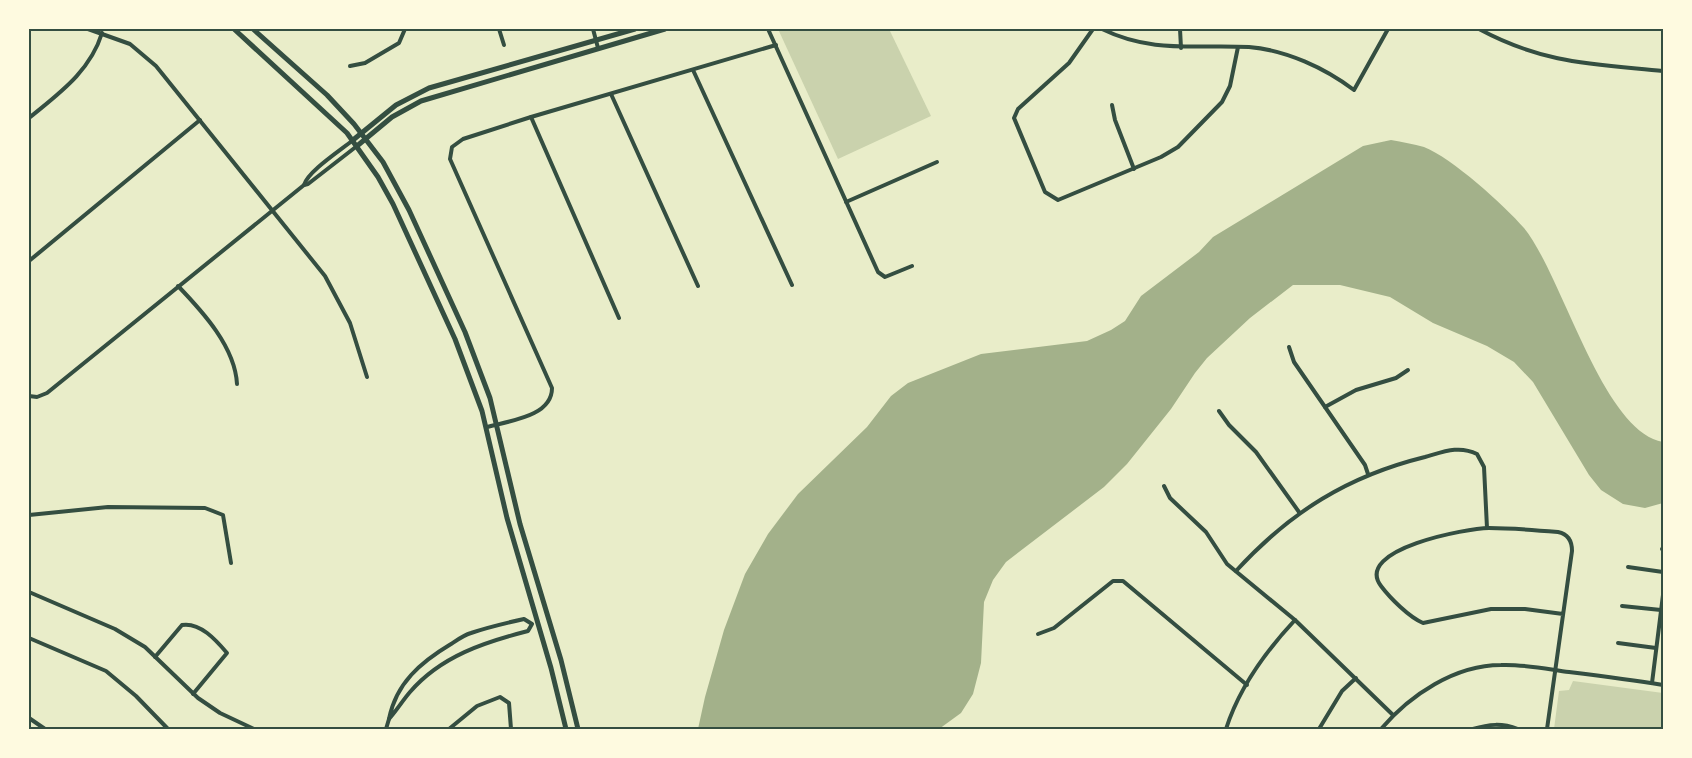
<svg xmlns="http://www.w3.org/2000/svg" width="1692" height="758" font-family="'Public Sans',sans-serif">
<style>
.green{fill:#cad2ad}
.water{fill:#a3b18a}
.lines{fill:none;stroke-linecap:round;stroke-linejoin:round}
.minor{stroke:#344e41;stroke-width:4}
.secondary{stroke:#344e41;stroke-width:5}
.neatline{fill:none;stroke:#344e41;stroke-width:2}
</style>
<rect width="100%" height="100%" fill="#e9edc9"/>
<g class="green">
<path d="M778 29H889L931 116 838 159Z"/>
<path d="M1573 681 1663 693V729H1554L1559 691 1569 690Z"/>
</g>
<path class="water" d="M1391 140C1402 142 1414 144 1424 147 1452 158 1504 205 1524 228 1563 276 1602 431 1663 442V503L1645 508 1623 504 1601 490 1589 475 1533 382 1514 362 1487 346 1433 323 1390 297 1340 285H1293L1250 318 1207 358 1195 373 1171 409 1127 464 1104 487 1006 562 993 580 984 602 981 663 973 694 961 713 939 729H698L705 697 724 630 745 574 768 534 798 494 867 427 891 396 908 383 981 354 1087 341 1111 330 1125 321 1141 296 1199 252 1213 237 1363 146Z"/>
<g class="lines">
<g class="minor">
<path d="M88 29 130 44 156 66 325 276 350 323 367 377"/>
<path d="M499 29 504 45"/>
<path d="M593 29 598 48"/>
<path d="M768 29 878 272 885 277 912 266"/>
<path d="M1093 29 1069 63 1018 109 1014 118 1045 192 1058 200 1161 157 1178 147 1222 102 1230 86 1238 47"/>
<path d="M1102 29C1153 54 1196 44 1249 47 1286 50 1325 68 1354 90L1388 29"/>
<path d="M1180 29 1181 48"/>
<path d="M1479 29C1544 64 1593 64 1663 71"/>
<path d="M350 66 365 63 399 43 405 29"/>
<path d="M693 70 792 285"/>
<path d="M611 94 698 286"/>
<path d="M1112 105 1115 120 1134 169"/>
<path d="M531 117 619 318"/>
<path d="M29 118C58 94 90 72 102 33"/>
<path d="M304 185C308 171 341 150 353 140"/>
<path d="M846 202 937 162"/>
<path d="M29 261 200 120"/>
<path d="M178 286C203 312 235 347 237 384"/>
<path d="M1289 347 1294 362 1365 465 1368 474"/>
<path d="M29 396 37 397 47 393 304 185 308 184 357 146"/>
<path d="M1325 407 1356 390 1396 378 1408 370"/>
<path d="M1219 411 1229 425 1256 452 1299 512"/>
<path d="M487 427C508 421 552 417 552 388L450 159 452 147 463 139 531 117 776 45"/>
<path d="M1164 486 1170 498 1206 532 1227 564 1295 620 1393 715"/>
<path d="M29 515 108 507 205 508 223 515 231 563"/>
<path d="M1662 549H1663"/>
<path d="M1628 567 1663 572"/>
<path d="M1236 571C1290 512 1348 476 1425 457 1443 452 1459 445 1477 454L1484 467 1487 528"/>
<path d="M29 592 115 629 145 647 198 698 220 713 254 729"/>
<path d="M1622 606 1661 610"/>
<path d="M524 619 532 624 528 631C485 642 441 656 410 692 403 700 397 710 389 719 396 683 421 662 451 644 457 640 464 635 471 633 488 627 506 623 524 619Z"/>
<path d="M1038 634 1054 628 1113 581H1123L1247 685"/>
<path d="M29 638 106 671 136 696 168 729"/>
<path d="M1618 643 1656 648"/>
<path d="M155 657 182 625C200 622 216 640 227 653L193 694"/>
<path d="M1652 683 1663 595"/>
<path d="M29 718 45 729"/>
<path d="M386 729 389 719"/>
<path d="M449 729 477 706 500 697 509 703 511 729"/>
<path d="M1226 729C1239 688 1266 651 1295 620"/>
<path d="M1319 729 1342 691 1356 678"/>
<path d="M1381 729C1410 695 1455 665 1501 665 1524 664 1547 669 1569 672 1601 676 1632 680 1663 685"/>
<path d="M1473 729C1489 724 1502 723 1518 729"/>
<path d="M1547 729 1572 551C1572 541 1568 534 1558 532 1535 530 1512 528 1489 528 1468 528 1353 549 1381 586 1390 598 1409 617 1423 623L1491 609H1525L1563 614"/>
</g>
<g class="secondary">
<path d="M234 29 347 133 378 177 393 204 455 339 482 411 507 518 551 668 566 729"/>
<path d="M253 29 327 95 354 124 383 162 409 210 465 332 490 398 520 524 561 660 578 729"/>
<path d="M353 140 396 105 429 88 635 29"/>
<path d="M357 146 392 117 421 101 665 29"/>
</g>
</g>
<rect width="1692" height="758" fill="none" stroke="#fefae0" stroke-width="60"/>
<rect x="30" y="30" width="1632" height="698" class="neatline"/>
</svg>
